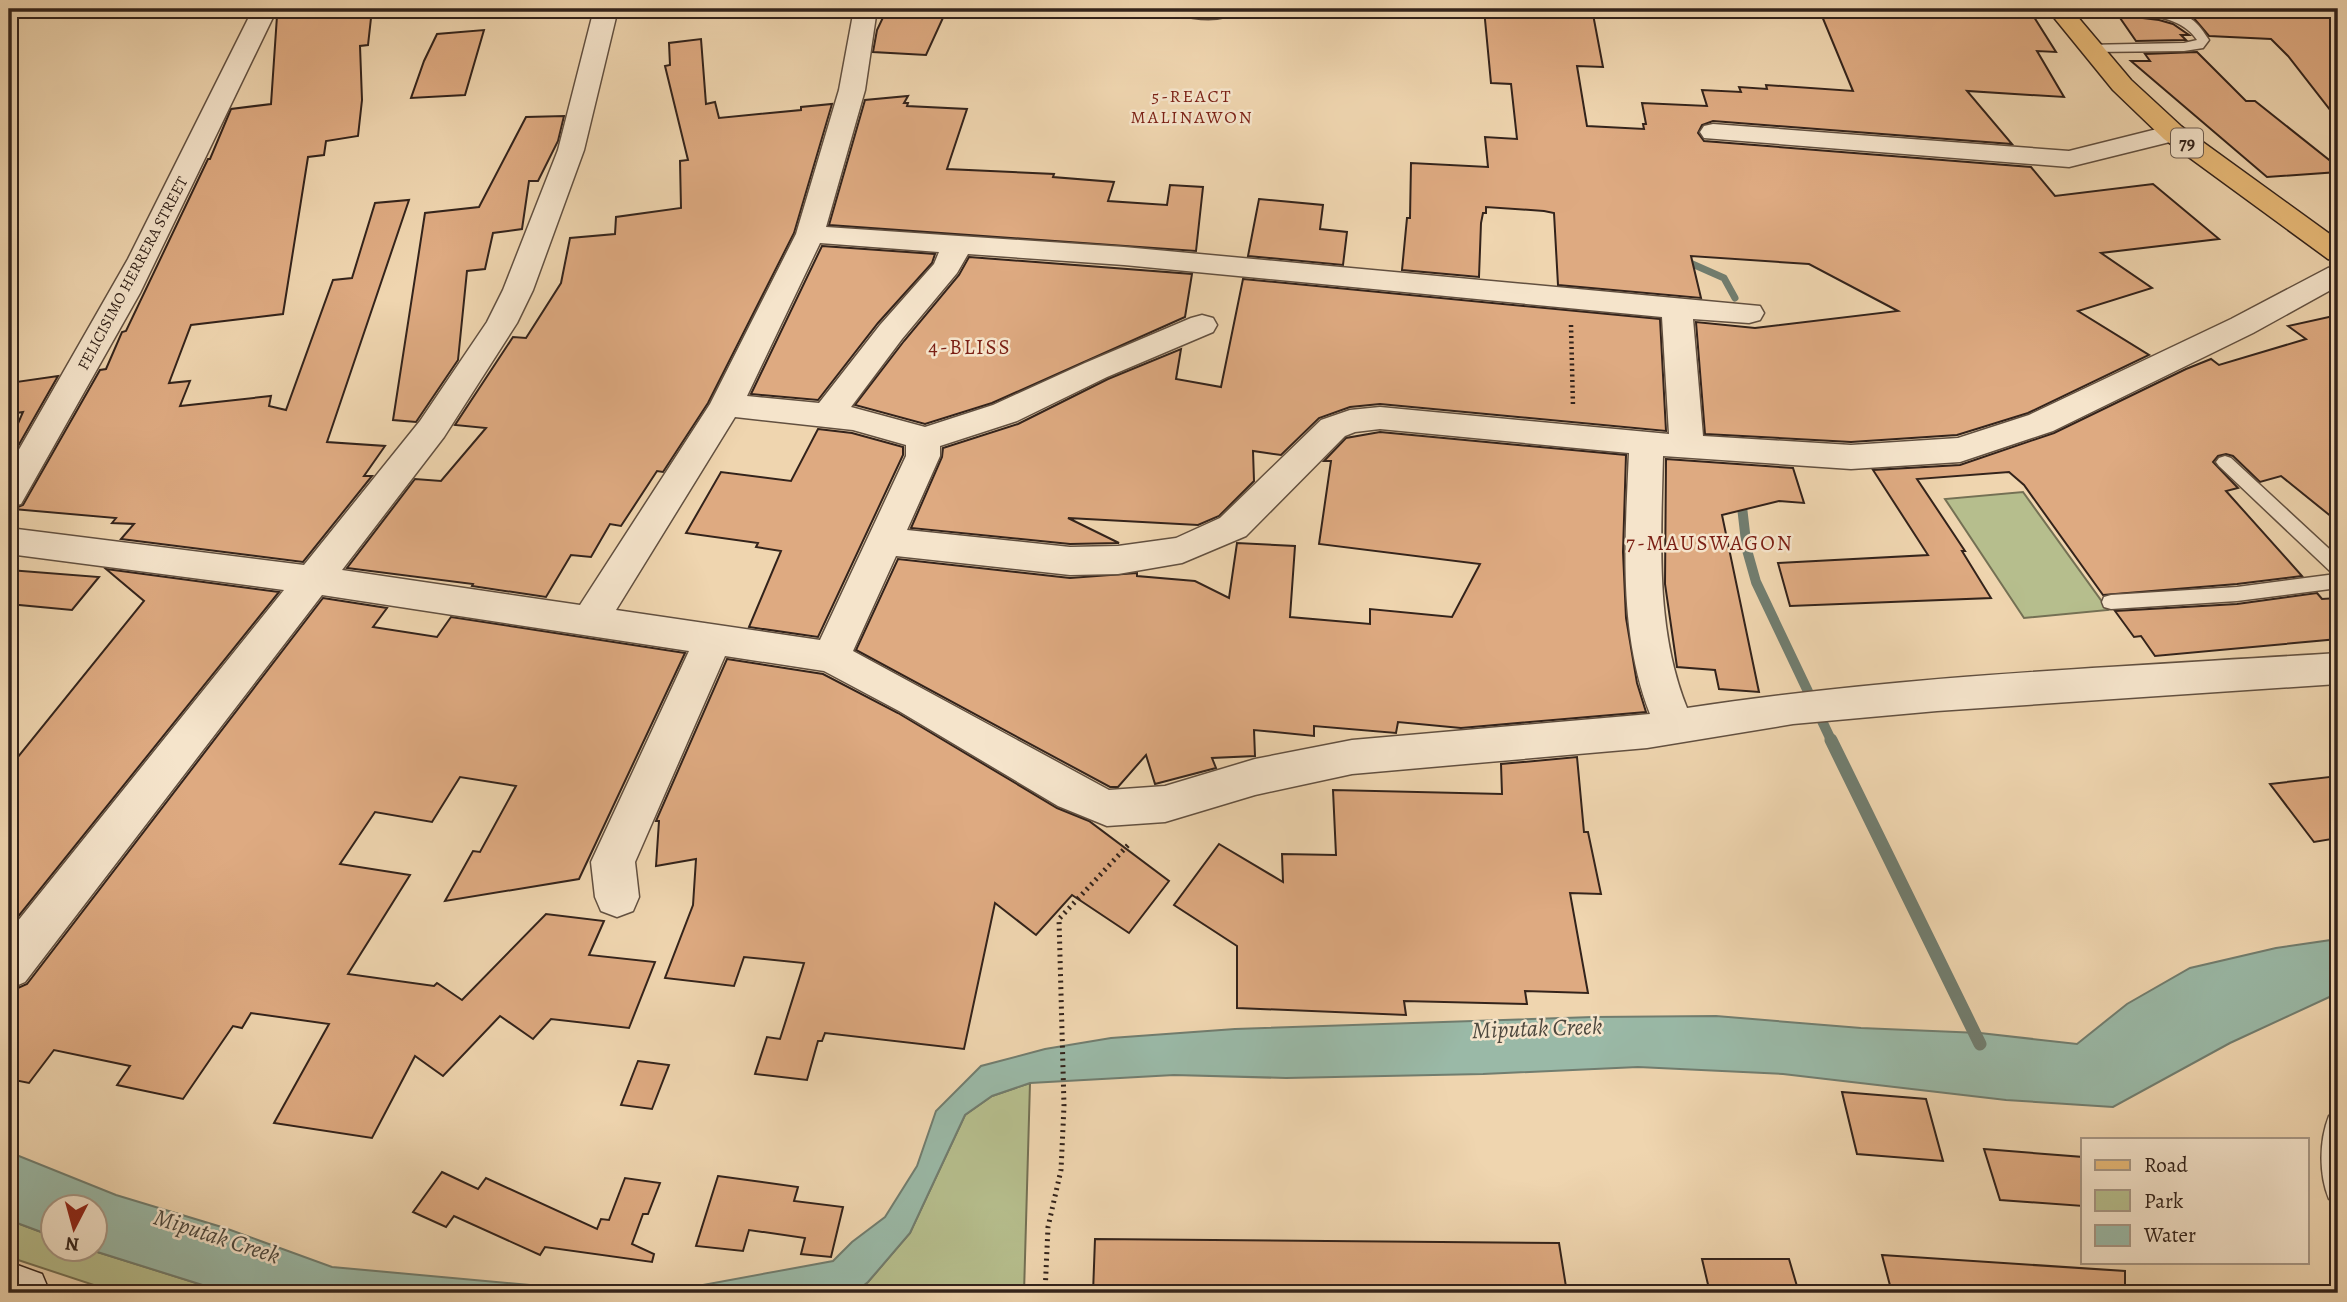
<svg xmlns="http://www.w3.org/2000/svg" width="2347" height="1302" font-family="Alegreya,serif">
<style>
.green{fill:#b6be8d;stroke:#747054;stroke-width:2}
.water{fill:#9ab9a7;stroke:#717d6f;stroke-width:2}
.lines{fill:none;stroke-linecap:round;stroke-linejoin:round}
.stream-far2{stroke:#717d6f;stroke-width:7}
.stream-far1{stroke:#717d6f;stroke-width:10}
.stream{stroke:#717d6f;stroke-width:13}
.building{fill:#deaa81;stroke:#33231b;stroke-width:2}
.service-casing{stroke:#625040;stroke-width:3}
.minor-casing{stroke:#625040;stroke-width:3}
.secondary-casing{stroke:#33231b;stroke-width:3}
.primary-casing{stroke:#33231b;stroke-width:3}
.path-far1{stroke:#33231b;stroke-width:4.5;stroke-dasharray:2 3.5;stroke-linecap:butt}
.path{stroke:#33231b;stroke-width:5;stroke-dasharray:2 4.5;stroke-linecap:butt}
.service{fill:#f5e4cb;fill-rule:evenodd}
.minor{fill:#f5e4cb;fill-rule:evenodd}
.secondary{fill:#f5e4cb;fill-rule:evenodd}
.primary{fill:#e8ba78;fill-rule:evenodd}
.labels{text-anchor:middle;stroke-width:5;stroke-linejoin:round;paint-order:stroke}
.far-street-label{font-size:16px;fill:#33231b;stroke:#f5e4cb}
.far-neighbourhood-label{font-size:18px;letter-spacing:2px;fill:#7a1f14;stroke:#f5e4cb}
.shield{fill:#f5e4cb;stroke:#6d5d50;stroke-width:2}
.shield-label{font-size:18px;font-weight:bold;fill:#33231b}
.neighbourhood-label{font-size:21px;letter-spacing:2px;fill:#7a1f14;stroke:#f5e4cb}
.near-water-label{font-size:24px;font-style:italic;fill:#4d483e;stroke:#f5e4cb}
</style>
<rect width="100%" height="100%" fill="#efd5af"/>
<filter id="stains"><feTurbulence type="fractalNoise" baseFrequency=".00286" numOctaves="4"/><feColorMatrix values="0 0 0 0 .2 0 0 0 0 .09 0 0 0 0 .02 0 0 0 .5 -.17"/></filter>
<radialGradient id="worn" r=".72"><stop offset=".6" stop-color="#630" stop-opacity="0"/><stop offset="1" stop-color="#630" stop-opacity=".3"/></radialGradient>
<g class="green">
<path d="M2023 492 2108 610 2024 618 1945 499Z"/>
<path d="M1030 1083 1024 1293H854L868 1282 910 1233 965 1115 992 1096Z"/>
<path d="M9 1220 52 1236V1250H91L228 1293H118L9 1257Z"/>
</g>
<path class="water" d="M2338 939V993L2230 1043 2113 1107 2006 1100 1783 1074 1638 1067 1483 1074 1286 1078 1174 1075 1030 1083 992 1096 965 1115 910 1233 868 1282 854 1293H228L91 1250H94V1208H52V1236L9 1220V1152L116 1195 225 1228 332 1267 530 1285 665 1292 833 1261 852 1242 885 1217 917 1166 936 1111 981 1066 1045 1049 1111 1038 1235 1029 1593 1017 1716 1016 1861 1028 1980 1033 2077 1044 2127 1004 2190 968 2276 948Z"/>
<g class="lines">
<path class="stream-far2" d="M1681 259 1724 278 1735 298"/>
<path class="stream-far1" d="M1741 498 1747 550 1756 582 1832 742"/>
<path class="stream" d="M1831 740 1980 1044"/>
</g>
<g class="building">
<path d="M309 9H372L368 45 360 46 362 100 358 136 326 141 324 155 308 157 283 314 191 325 169 383 190 381 180 406 271 396 269 406 286 410 333 280 352 278 375 203 409 200 327 442 385 446 364 476H372L303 562 121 539 134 524 112 523 116 518 13 509 23 505 100 370 106 369 122 332 126 331 208 159H210L231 109 271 104 277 16 308 13Z"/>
<path d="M887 9H947L926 55 873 52 877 30Z"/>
<path d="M1484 9H1592L1603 67 1577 66 1587 126 1644 129 1643 124H1646L1642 103 1707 106 1702 90 1741 92 1739 87 1767 89 1766 85 1853 91 1819 9H2029L2056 52 2037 51 2064 97 1967 91 2012 144 1713 121 1702 125 1698 133 1704 141 2031 167 2055 196 2153 184 2219 239 2101 253 2152 288 2078 311 2149 355 2028 413 1957 435 1851 442 1705 434 1696 322 1755 328 1898 311 1809 264 1691 256 1701 298 1558 285 1554 213 1544 211 1486 207V213H1483L1481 223 1479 277 1402 270 1407 218H1410L1411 163 1488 167 1485 137 1517 139 1511 84 1491 83Z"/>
<path d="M2169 9H2338V120L2288 56 2271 39 2209 36 2193 17Z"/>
<path d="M2118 15 2159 20 2173 24 2189 35H2181L2186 40H2184L2136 41Z"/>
<path d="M484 30 465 95 411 98 424 61 437 34Z"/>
<path d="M701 39 706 104 715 102 719 118 801 110V107L832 104 794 233 708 403 663 472 657 471 621 526 610 524 591 557 571 555 546 597 472 586 473 584 347 568 415 479 441 481 486 428 455 425 513 337 526 338 561 283 570 238 615 234 616 217 681 208 680 161 688 160 665 66 670 65 669 43Z"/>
<path d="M2197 52 2246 101H2255L2338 167V172L2267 177 2131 61H2150L2145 54Z"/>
<path d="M908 96 904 103H908L907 106 967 109 947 169 1054 174 1053 177 1114 182 1108 201 1167 205 1170 185 1203 187 1196 251 829 225 865 100Z"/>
<path d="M564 116 558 141 538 181H529L522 229 493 233 485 269 467 271 458 360 416 422 393 420 425 213 479 207 526 117Z"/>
<path d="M1259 199 1323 205 1320 229 1347 232 1343 265 1248 256Z"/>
<path d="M822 246 935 254 932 263 878 323 818 400 751 394Z"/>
<path d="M969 257 1192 274 1185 317 992 403 925 424 855 405 904 341 959 275Z"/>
<path d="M1243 279 1660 319 1666 431 1380 404 1350 407 1319 418 1281 455 1253 451 1254 481 1219 516 1198 525 1068 518 1119 543 1070 544 911 528 942 457 943 448 1018 424 1108 379 1181 349 1176 379 1221 387Z"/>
<path d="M2338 315V522L2281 476 2260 482 2233 456 2226 454 2218 456 2213 462 2238 488 2226 491 2302 576 2237 584 2103 595 2024 485 2009 472 1917 479 1965 551H1962L1991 598 1790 606 1778 563 1928 555 1873 470 1960 465 2054 433 2186 369 2211 359 2219 365 2306 339 2288 326Z"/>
<path d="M58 376 9 462V444L23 412 9 414V383Z"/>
<path d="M818 429 852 433 903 447V455L818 637 749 627 781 551 756 547 758 543 686 533 721 472 791 481Z"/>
<path d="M1380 432 1626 455 1623 552 1626 618 1637 683 1646 712 1461 728 1398 722 1396 733 1314 726V736L1254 730 1255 756 1212 758 1216 768 1155 784 1146 755 1118 787H1110L856 650 898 559 1070 578 1137 573V576L1195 581 1229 598 1237 543 1295 546 1290 617 1370 624V609L1452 617 1480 564 1319 544 1331 461H1324L1346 438Z"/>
<path d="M1666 459 1793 468 1804 503 1779 501 1722 515 1759 692 1719 689 1715 670 1677 667 1665 584Z"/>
<path d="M106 569 279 592 9 928V768L144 601Z"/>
<path d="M9 570 99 577 72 610 9 604Z"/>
<path d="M2317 593 2322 599 2338 598V639L2155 656 2141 636 2134 637 2115 611 2237 604Z"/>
<path d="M323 598 387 608 373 627 437 637 451 617 685 653 579 879 445 901 473 851 480 852 516 786 460 777 432 822 375 812 340 864 410 875 348 974 434 986 437 983 462 1000 546 914 604 921 589 955 655 962 629 1028 551 1019 533 1039 500 1016 443 1076 415 1056 372 1138 274 1123 329 1024 251 1013 242 1028 233 1026 183 1099 117 1085 130 1066 54 1050 29 1083 9 1079V992L27 984Z"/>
<path d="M727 659 823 674 898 713 1057 808 1089 821 1169 881 1129 933 1072 895 1036 935 995 903 964 1049 825 1033 822 1041H818L807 1080 755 1074 767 1037 780 1039 804 963 744 957 734 986 665 978 693 905 696 859 656 866 659 821H656Z"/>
<path d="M1577 757 1584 832H1588L1601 894 1570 893 1588 993 1525 991 1527 1004 1404 1001 1406 1015 1237 1008V946L1174 905 1219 844 1283 882 1282 854 1336 855 1333 790 1502 794 1501 764Z"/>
<path d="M2338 776V838L2314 842 2270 784Z"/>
<path d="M638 1061 669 1065 652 1109 621 1105Z"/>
<path d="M1842 1092 1926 1099 1943 1161 1857 1154Z"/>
<path d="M1984 1149 2083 1157V1206L2000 1200Z"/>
<path d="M442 1172 478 1189 486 1178 597 1229 601 1219 609 1220 625 1178 660 1183 648 1214H643L632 1244 654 1254 652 1262 545 1247 540 1255 454 1216 446 1227 413 1212Z"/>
<path d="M718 1176 798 1187 794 1201 843 1207 831 1257 801 1254 805 1238 749 1230 743 1251 696 1246Z"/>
<path d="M1095 1239 1559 1243 1567 1293H1093Z"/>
<path d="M1882 1255 2125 1271V1293H1892Z"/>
<path d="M1702 1259H1789L1799 1293H1710Z"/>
</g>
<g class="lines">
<defs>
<g id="service">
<path d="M2072 9C2104 8 2164 3 2191 19 2199 24 2204 33 2209 40L2203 48 2184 51 2089 52 2083 48 2085 45 2184 43 2197 40C2176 7 2113 14 2078 12Z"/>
<path d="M2225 456 2231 458 2338 557V588L2237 601 2111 609 2104 607 2102 602 2104 597 2111 595 2237 587 2336 574 2332 573 2219 466 2216 462 2219 458Z"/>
<path d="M2338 1113V1203L2329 1199C2319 1175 2319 1141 2329 1116Z"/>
</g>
<g id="minor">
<path d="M253 9H277L140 293 21 504 9 507V467L128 259Z"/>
<path d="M594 9H618L584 150 533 290 517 323 444 437 342 570 580 605 710 404 796 234 839 90 854 9H877L865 90 826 227 1124 247 1760 306 1764 313 1760 320 1749 323 1693 319 1703 436 1851 445 1958 438 2029 415 2231 319 2328 268 2338 265V286L2253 333 2053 431 1960 462 1851 469 1663 456C1661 540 1655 629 1687 708 1903 675 2121 667 2338 653V684L1937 711 1793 724 1647 748 1352 774 1255 795 1165 822 1107 826 1058 806 899 711 824 671 725 656 635 862 639 897 633 911 617 917 601 911 595 897 591 862 689 651 322 595 25 982 9 989V932L284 590 9 554V528L304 565 420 421 487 322 503 290 558 150ZM820 243 939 252 934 264 880 325 819 403 747 396ZM968 254 1124 265 1662 317 1669 434 1380 407 1350 410 1321 420 1220 518 1176 538 1118 546 1070 547 907 530 940 456V446L1017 421 1107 377 1213 332 1217 325 1213 318 1202 315 1191 318 1085 363 993 405 925 427 851 407 902 339 957 273ZM735 417 853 430 906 445V456L820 640 616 610ZM1380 429 1629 453C1625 540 1618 631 1650 714L1352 740 1255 759 1165 786 1109 790 853 651 896 556 1070 575 1118 574 1182 563 1246 536 1345 436 1355 432Z"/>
<path d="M1171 9H1226L1229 12 1225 17C1210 21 1190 18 1175 14Z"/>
<path d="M1713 124 2069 151 2173 125 2182 127 2186 133 2182 139 2069 167 1704 138 1700 132 1704 126Z"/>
</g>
<path id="secondary" d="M9 1262 42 1274 50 1293H9Z"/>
<path id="primary" d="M2047 9H2071L2131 80 2182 127 2338 240V262L2328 259 2164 139 2113 90Z"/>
</defs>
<use href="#service" class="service-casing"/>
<use href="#minor" class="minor-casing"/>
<use href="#secondary" class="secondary-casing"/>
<use href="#primary" class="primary-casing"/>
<path class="path-far1" d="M1571 325 1573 407"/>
<path class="path" d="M1045 1293 1048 1227 1061 1170 1064 1106 1059 919 1129 844"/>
<use href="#service" class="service"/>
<use href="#minor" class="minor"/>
<use href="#secondary" class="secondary"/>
<use href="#primary" class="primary"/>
</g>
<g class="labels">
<g class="far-street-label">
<text transform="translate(132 273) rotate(-62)" y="6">FELICISIMO HERRERA STREET</text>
</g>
<g class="far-neighbourhood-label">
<text x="1192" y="102">5-REACT<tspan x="1192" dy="21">MALINAWON</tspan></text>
</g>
<rect class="shield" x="2171" y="128.5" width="32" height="29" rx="5"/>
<g class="shield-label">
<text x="2187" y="149">79</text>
</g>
<g class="neighbourhood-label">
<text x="970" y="354">4-BLISS</text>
<text x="1710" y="550">7-MAUSWAGON</text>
</g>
<g class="near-water-label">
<text transform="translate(1537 1028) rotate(-2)" y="8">Miputak Creek</text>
<text transform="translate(217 1236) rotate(18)" y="8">Miputak Creek</text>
</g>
</g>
<rect width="2347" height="1302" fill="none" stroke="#efd5af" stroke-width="35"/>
<rect x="10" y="10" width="2326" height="1281" fill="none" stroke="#33231b" stroke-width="3.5"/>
<rect x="18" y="18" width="2312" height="1267" fill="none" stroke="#33231b" stroke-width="2"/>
<rect x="2081" y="1138" width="228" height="126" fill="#f5e4cb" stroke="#a79785" stroke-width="2"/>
<rect x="2095" y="1160" width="35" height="10" fill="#e8ba78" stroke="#a79785" stroke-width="2"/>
<text x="2144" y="1172" font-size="21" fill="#33231b">Road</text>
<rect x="2095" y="1190" width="35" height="21" fill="#b6be8d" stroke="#a79785" stroke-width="2"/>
<text x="2144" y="1208" font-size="21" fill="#33231b">Park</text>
<rect x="2095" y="1225" width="35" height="21" fill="#9ab9a7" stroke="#a79785" stroke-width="2"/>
<text x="2144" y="1242" font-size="21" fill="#33231b">Water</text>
<g transform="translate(74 1228) rotate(186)"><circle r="33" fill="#f5e4cb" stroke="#a79785" stroke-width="2"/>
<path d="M0-5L12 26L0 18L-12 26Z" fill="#8f2418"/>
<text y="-10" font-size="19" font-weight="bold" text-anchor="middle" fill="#33231b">N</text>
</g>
<rect width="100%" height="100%" filter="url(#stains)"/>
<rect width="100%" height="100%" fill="url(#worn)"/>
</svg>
